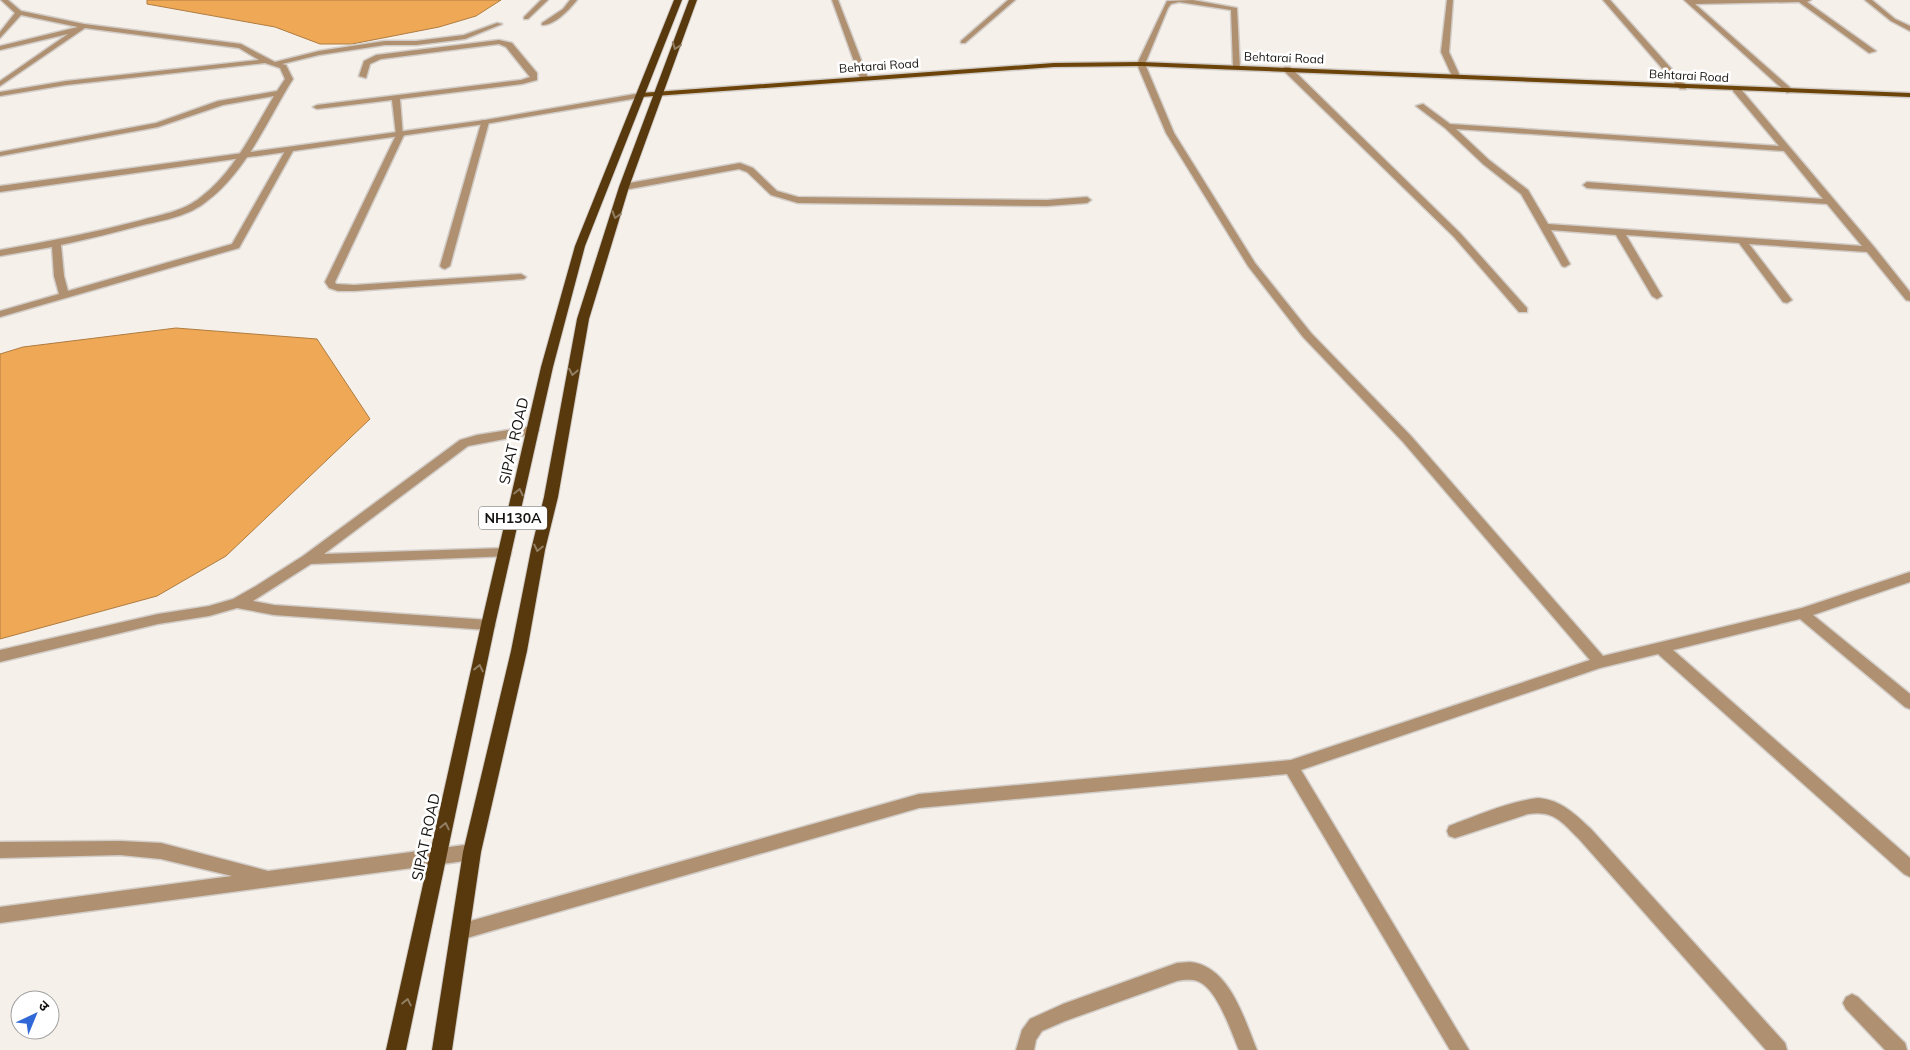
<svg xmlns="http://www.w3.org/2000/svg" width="1910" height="1050" font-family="Mulish,'Noto Sans Devanagari',sans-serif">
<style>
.water{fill:#efa956;stroke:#ae7c41}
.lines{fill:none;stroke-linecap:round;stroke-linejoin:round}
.service-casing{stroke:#d2cdc8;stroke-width:3}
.minor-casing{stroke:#d2cdc8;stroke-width:3}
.tertiary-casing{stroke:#d2cdc8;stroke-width:3}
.primary-casing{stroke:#d2cdc8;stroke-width:3}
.trunk-casing{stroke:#d2cdc8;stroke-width:2}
.service{fill:#af9070;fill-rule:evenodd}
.minor{fill:#af9070;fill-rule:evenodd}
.tertiary{fill:#af9070;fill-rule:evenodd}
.primary{fill:#6c4308;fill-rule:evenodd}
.trunk{fill:#58390e;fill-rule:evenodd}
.oneway{stroke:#927e62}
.labels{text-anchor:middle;stroke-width:5;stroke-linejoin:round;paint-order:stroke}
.far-street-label{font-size:12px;fill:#151311;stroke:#fff}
.shield{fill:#fff;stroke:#5b5a58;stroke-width:1}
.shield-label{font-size:14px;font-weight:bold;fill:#151311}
.street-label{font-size:15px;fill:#151311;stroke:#fff}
</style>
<rect width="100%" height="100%" fill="#f6f0eb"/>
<g class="water">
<path d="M147 0H501L476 16 439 27 352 44H320L275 27 147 4Z"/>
<path d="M176 328 317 339 370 419 226 556 157 596 0 639V354L23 347Z"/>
</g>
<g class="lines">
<defs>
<g id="service">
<path d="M1008 0H1015L965 43H961V41Z"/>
<path d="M499 40 512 43 537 73V80L522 84 400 99 403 137 396 135 392 100 317 109 313 107 317 105 521 80 530 77 506 47 499 44 381 59 370 64 366 78 359 76 364 61 376 55Z"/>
</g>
<g id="minor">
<path d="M1 0H8L21 11 84 24 241 44 275 62 319 51 385 41H416L464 35 497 23 502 24 465 39 416 45H385L319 55 282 64 286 65 293 79C267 120 247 171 207 201 189 216 165 220 143 225 116 232 89 239 61 245L64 276 68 291 232 244 285 151 292 149 293 151 239 248 0 317V311L59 294 54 276 52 247 0 256V250C46 242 92 233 138 221 159 215 183 212 201 197 234 172 253 131 274 96L223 105 158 127 0 156V152L156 123 218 101 277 91 285 79 280 68 265 63 66 85 0 96V92L66 81 259 60 239 48 85 28 0 86V81L68 34 0 50V46L78 27 21 15 0 38V32L15 13Z"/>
<path d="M541 0H548L528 19H524V17Z"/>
<path d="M570 0H577C570 9 554 26 542 25V23L563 9Z"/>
<path d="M832 0H838L868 78 867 80 860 78Z"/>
<path d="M1193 0 1237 8 1240 69 1233 67 1231 10 1179 2 1171 4 1168 8 1145 64 1174 133 1255 263 1311 333 1411 436 1603 656 1802 608 1910 572V582L1813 615 1910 694V709L1905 707 1800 619 1673 650 1910 858V877L1904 874 1658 654 1600 668 1301 770 1469 1050H1450L1287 774 919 808 460 940 454 938 451 932 454 926 460 924 919 794 1291 760 1590 660 1403 442 1303 337 1248 266 1166 133 1137 64 1167 1Z"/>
<path d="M1447 0H1453L1449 52 1460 76 1456 78 1452 76 1441 52Z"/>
<path d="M1603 0H1610L1686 85V89H1680Z"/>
<path d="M1684 0H1811L1807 2 1876 51 1869 53 1799 2 1695 4 1794 91 1787 93Z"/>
<path d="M1865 0H1872L1895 19 1910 26V31L1891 21Z"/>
<path d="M1284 67H1290L1460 233 1527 308V312H1519L1454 237 1284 71Z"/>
<path d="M1733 87H1739L1875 248 1910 292V301L1906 300 1867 252 1749 244 1792 300 1787 303 1783 302 1739 243 1626 235 1662 296 1657 299 1652 296 1616 235 1551 230 1570 264 1565 267 1562 266 1521 194 1483 164 1445 128 1416 106 1423 104 1450 124 1779 146 1733 91ZM1456 129 1784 151 1823 199 1587 182 1583 185 1587 188 1827 204 1862 246 1548 224 1528 190 1489 160Z"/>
<path d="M482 120 489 122 450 266 445 269 442 268 440 266Z"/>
<path d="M397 133 404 135 335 282 336 284 354 285 521 274 526 277 524 279 354 291H338L329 288 325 282Z"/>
<path d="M740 163 753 168 777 191 798 197 1047 200 1087 197 1091 200 1087 203 1047 206 798 203 771 195 747 172 739 169 624 190 620 187 624 184Z"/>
<path d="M533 426 537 427 539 430 537 433 468 446 324 554 505 548 510 550 511 553 510 556 311 564 253 601 274 605 488 620 493 621 495 625 493 629 488 630 274 615 237 608 209 616 158 624 0 662V650L158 614 209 606 233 599 256 586 303 556 460 440 477 435Z"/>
<path d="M1538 798C1561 800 1575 814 1591 829L1785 1043 1787 1050H1766L1579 839C1562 822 1554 810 1528 814L1455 838 1449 836 1447 831 1449 826C1478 815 1508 802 1538 798Z"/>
<path d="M120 841 161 843 268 871 472 844 478 847 480 852 478 857 472 860 0 923V907L232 876 161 859 120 855 0 858V842Z"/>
<path d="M1190 962C1230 966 1244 1019 1257 1050H1239C1231 1032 1217 987 1197 981 1191 979 1183 980 1177 981L1065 1021 1042 1031 1036 1040 1034 1050H1016L1022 1030 1030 1019 1063 1004 1177 963Z"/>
<path d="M1852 994 1858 997 1905 1043 1907 1050H1885L1846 1009 1843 1003 1846 997Z"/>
</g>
<path id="tertiary" d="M641 93 645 95 644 97 485 124 0 192V186L485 120Z"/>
<path id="primary" d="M1141 62 1910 93V97L1141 66 1054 67 641 97 637 95 641 93 1054 63Z"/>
<g id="trunk">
<path d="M674 0H682L585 246 553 367 495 625 406 1050H386L481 625 541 367 575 246Z"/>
<path d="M689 0H697L629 187 589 319 558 497 545 550 527 651 481 852 452 1050H432L463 852 511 651 531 550 544 497 577 319 619 187Z"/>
</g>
</defs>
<use href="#service" class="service-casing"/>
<use href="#minor" class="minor-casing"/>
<use href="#tertiary" class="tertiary-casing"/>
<use href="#primary" class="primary-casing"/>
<use href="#trunk" class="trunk-casing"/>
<use href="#service" class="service"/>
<use href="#minor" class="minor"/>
<use href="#tertiary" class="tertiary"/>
<use href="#primary" class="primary"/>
<use href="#trunk" class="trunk"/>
</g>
<defs><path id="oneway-chevron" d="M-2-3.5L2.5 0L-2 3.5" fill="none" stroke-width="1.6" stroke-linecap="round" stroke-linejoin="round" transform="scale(1.25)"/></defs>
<g class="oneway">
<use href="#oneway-chevron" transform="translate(676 46) rotate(110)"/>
<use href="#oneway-chevron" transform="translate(616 215) rotate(107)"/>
<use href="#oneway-chevron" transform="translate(573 372) rotate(101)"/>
<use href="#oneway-chevron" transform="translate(519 492) rotate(-77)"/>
<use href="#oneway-chevron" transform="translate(538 548) rotate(103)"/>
<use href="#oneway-chevron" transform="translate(479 668) rotate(-78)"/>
<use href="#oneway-chevron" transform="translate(445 826) rotate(-78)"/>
<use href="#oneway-chevron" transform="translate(407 1002) rotate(-78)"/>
</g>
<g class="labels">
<g class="far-street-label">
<text transform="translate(1284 58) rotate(2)" y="4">Behtarai Road</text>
<text transform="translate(879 66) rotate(-4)" y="4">Behtarai Road</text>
<text transform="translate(1689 76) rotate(3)" y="4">Behtarai Road</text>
</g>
<rect class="shield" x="479" y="506.5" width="68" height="23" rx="4"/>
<g class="shield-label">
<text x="513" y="523">NH130A</text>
</g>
<g class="street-label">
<text transform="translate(514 441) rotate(-77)" y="5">SIPAT ROAD</text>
<text transform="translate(426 837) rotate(-78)" y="5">SIPAT ROAD</text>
</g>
</g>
<g transform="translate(35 1015) rotate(44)"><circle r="24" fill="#ffffff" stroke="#a1a1a0"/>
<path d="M0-4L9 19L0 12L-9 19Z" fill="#3168d7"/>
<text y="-8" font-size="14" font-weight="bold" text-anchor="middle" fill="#151311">उ</text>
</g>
</svg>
